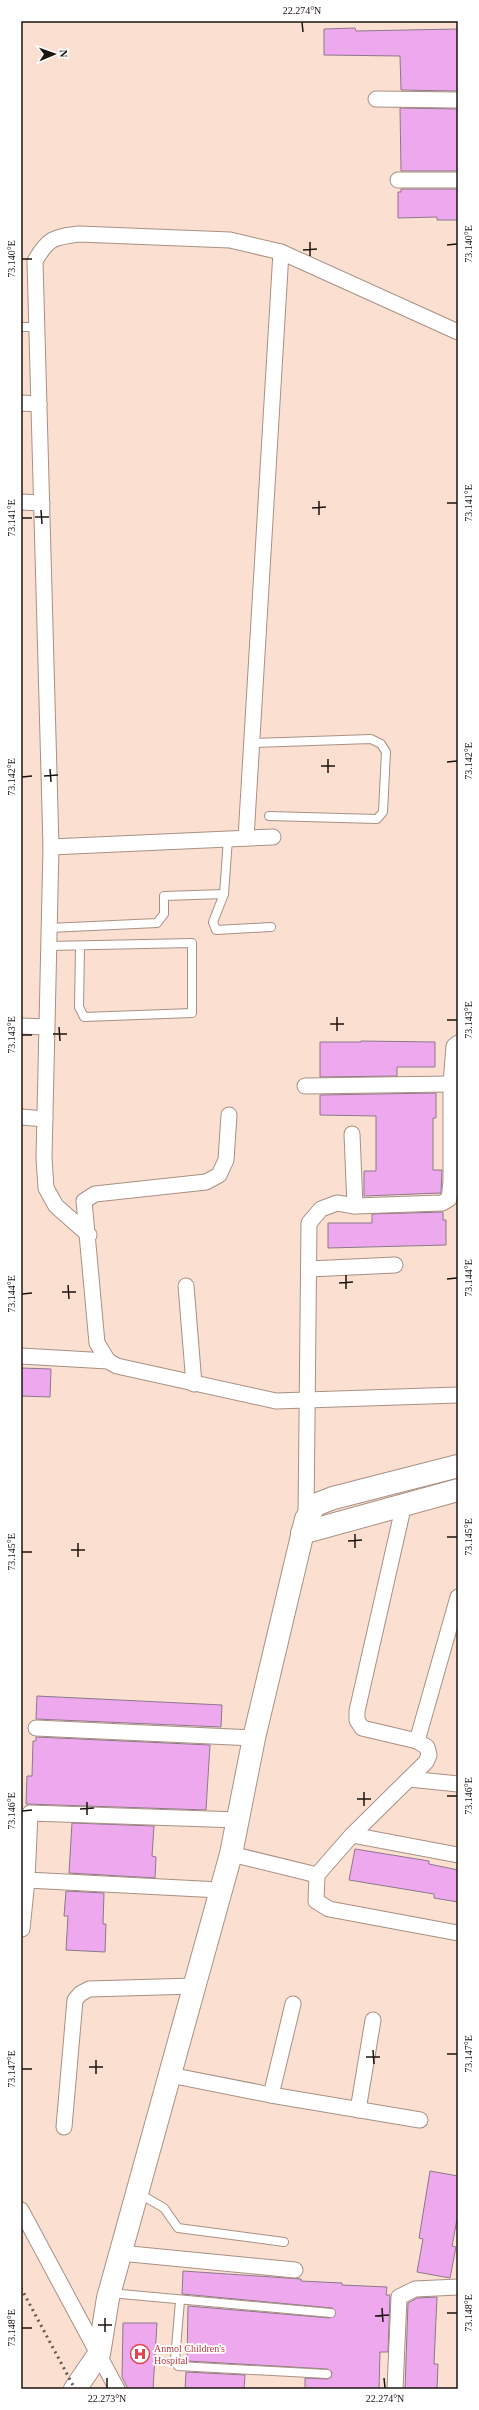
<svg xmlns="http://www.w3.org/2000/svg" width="479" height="2410" font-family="Georgia,serif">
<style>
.building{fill:#eea9ee;stroke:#8b788a}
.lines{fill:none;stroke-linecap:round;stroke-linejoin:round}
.lane-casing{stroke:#a99083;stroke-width:10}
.street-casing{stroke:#a99083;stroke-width:17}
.secondary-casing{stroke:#a99083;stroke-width:24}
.lane{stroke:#fff;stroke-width:8}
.street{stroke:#fff;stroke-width:15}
.secondary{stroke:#fff;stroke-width:22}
.rail{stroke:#675850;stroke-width:3;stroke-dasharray:2 4;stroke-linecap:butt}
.ticks{fill:none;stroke:#1c130e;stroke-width:1.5}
.labels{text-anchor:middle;stroke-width:3.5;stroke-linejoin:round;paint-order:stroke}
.health-label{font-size:10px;fill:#be3a42;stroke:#fff;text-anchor:start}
.neatline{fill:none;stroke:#1c130e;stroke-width:1.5}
.ticks-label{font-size:10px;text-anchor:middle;fill:#1c130e}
</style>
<rect width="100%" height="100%" fill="#fbe0d2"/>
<g class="building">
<path d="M355 28 356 31 458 29V91L401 90 400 56 324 55V29Z"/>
<path d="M400 108 458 109V171H401Z"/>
<path d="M401 189H458V220H437V217L398 218V192H401Z"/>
<path d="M361 1041 435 1042V1067H397V1076L320 1077V1042H361Z"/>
<path d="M436 1093V1118H433V1170H442L441 1193 364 1196V1171H376V1116L320 1115V1095Z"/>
<path d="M443 1212V1220H446V1245L328 1248V1223H372V1214Z"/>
<path d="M21 1368 51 1369 50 1397 21 1396Z"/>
<path d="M37 1696 222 1705 221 1727 36 1719Z"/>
<path d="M36 1737 210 1745 206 1810 26 1804 27 1776H32L33 1741H36Z"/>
<path d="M72 1823 154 1826 152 1856 156 1857 155 1878 69 1873Z"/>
<path d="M355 1849 429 1861V1864L458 1870V1902L434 1898V1894L349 1880Z"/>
<path d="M66 1891 104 1893 103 1924H106L105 1952 66 1950 68 1916H64Z"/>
<path d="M430 2171 458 2176V2214L452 2246 456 2247 450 2278 417 2272 423 2239 419 2238Z"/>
<path d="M183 2271 301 2279V2281L342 2283V2285L387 2287 386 2295H390L388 2352H380L379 2389H305V2378L327 2379 331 2377 332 2372 327 2369 187 2361 188 2306 330 2318 336 2313 332 2308 182 2294Z"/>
<path d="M437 2297 434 2364H438L437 2389H405L408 2303 417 2298Z"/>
<path d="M123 2323H157L153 2389H128L122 2377Z"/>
<path d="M186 2372 245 2375 244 2389H185Z"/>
</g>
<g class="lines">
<defs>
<g id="lane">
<path d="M21 327H37"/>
<path d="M251 743 371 739 381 744 386 752 383 812 377 819 269 816"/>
<path d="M224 894 213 922 216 930 271 927"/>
<path d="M49 928 157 923 164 914V896L224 894 228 839"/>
<path d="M49 946 192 943V1013L84 1017 79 1007 80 946"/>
<path d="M138 2193 164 2208 178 2228 284 2242"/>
<path d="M110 2293 331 2313"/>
<path d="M180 2301 175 2359 178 2366 327 2374"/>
</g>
<g id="street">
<path d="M376 99 458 100"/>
<path d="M398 180H458"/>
<path d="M21 403 39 404"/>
<path d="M21 502 42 503"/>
<path d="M246 838 281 252"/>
<path d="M51 847 35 261C48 238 54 237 79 234L230 240 281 252 458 332"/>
<path d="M21 1026 47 1027"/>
<path d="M305 1086 451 1084"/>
<path d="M21 1117 45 1119"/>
<path d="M352 1134 355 1206"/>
<path d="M89 1235 56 1206 46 1188 44 1158 51 847 273 837"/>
<path d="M309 1269 395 1265"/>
<path d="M186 1286 194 1384"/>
<path d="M21 1356 108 1361 117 1366 276 1401 458 1395"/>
<path d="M108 1361 97 1343 84 1201 95 1194 206 1182 219 1175 226 1160 229 1115"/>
<path d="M306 1518 309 1223 321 1209 337 1203 355 1206 442 1203 449 1199 451 1182V1084L454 1046 458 1043"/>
<path d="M36 1728 254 1738"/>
<path d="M417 1741 458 1597"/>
<path d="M409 1779 458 1784"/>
<path d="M352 1835 458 1855"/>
<path d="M231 1854 317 1875 352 1835 426 1762 429 1755 427 1747 417 1741 362 1728 357 1720V1711L404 1504"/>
<path d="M317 1875 316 1901 329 1909 458 1933"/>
<path d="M220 1890 27 1880 30 1813 239 1820"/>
<path d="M22 1929 27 1880"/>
<path d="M170 2075 271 2095 420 2120"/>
<path d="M271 2095 293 2004"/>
<path d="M358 2110 373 2020"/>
<path d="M64 2127 75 2000 80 1994 89 1989 194 1986"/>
<path d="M21 2210 117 2389"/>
<path d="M120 2253 295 2270"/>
<path d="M395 2389 399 2297 415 2289 458 2287"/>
</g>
<g id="secondary">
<path d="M302 1533 458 1490"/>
<path d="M75 2389 99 2354 108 2298 231 1854 254 1738 306 1519 315 1505 333 1498 458 1466"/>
</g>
</defs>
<use href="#lane" class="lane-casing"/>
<use href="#street" class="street-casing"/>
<use href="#secondary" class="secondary-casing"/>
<use href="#lane" class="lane"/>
<use href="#street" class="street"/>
<use href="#secondary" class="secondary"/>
<path class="rail" d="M21 2288 75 2389"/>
</g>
<path class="ticks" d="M302 22 303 32M310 242V256M447 245 457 244M303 250 317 249M22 259H32M319 501V515M447 503H457M312 508 326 507M41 510 42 524M35 517H49M22 518H32M328 759V773M447 762 457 761M321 766H335M50 769 51 782M44 776 58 775M22 777 32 776M337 1017V1031M447 1020H457M330 1024H344M59 1027 60 1041M53 1034H67M22 1035H32M346 1275V1289M447 1279 457 1278M339 1283 353 1282M68 1285 69 1299M62 1292H76M22 1294 32 1293M355 1534V1548M447 1537H457M348 1541 362 1540M78 1543V1557M71 1550H85M22 1552H32M364 1792V1806M447 1796H457M357 1799H371M87 1802V1815M80 1809 94 1808M22 1811 32 1810M373 2050 374 2064M447 2054H457M366 2057H380M96 2060V2074M89 2067H103M22 2069H32M382 2308 383 2322M447 2313H457M375 2316 389 2315M105 2318V2332M98 2325H112M22 2328H32M107 2378V2388M384 2378 385 2388"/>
<defs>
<symbol id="hospital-ring" viewBox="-11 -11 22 22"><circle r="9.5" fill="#fff" stroke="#e0444e" stroke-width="1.5"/><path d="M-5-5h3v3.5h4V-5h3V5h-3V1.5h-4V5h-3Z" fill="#e0444e"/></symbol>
</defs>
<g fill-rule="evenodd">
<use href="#hospital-ring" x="129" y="2343" width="22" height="22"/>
</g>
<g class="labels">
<g class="health-label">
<text x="154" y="2352">Anmol Children's<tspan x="154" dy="12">Hospital</tspan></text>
</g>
</g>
<rect width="479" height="2410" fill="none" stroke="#ffffff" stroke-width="44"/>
<g transform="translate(54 54) rotate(88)" stroke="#ffffff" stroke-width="3" paint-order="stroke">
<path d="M0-3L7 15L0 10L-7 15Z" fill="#1c130e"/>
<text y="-6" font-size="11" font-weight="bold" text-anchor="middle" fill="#1c130e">N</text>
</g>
<rect x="22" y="22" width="435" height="2366" class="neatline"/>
<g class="ticks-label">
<text x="302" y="14">22.274°N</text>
<text transform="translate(468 244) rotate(-90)" y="4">73.140°E</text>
<text transform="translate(11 259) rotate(-90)" y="4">73.140°E</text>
<text transform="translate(468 503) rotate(-90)" y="4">73.141°E</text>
<text transform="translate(11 518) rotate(-90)" y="4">73.141°E</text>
<text transform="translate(468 761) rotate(-90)" y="4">73.142°E</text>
<text transform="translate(11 777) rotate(-90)" y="4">73.142°E</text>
<text transform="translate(468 1020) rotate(-90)" y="4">73.143°E</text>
<text transform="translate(11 1035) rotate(-90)" y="4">73.143°E</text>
<text transform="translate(468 1278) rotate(-90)" y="4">73.144°E</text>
<text transform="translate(11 1294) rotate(-90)" y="4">73.144°E</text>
<text transform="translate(468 1537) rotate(-90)" y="4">73.145°E</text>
<text transform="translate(11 1552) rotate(-90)" y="4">73.145°E</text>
<text transform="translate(468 1796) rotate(-90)" y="4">73.146°E</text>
<text transform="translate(11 1811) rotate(-90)" y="4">73.146°E</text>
<text transform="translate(468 2054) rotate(-90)" y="4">73.147°E</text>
<text transform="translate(11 2069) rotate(-90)" y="4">73.147°E</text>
<text transform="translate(468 2313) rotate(-90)" y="4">73.148°E</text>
<text transform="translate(11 2328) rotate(-90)" y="4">73.148°E</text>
<text x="107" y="2402">22.273°N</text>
<text x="385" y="2402">22.274°N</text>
</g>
</svg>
